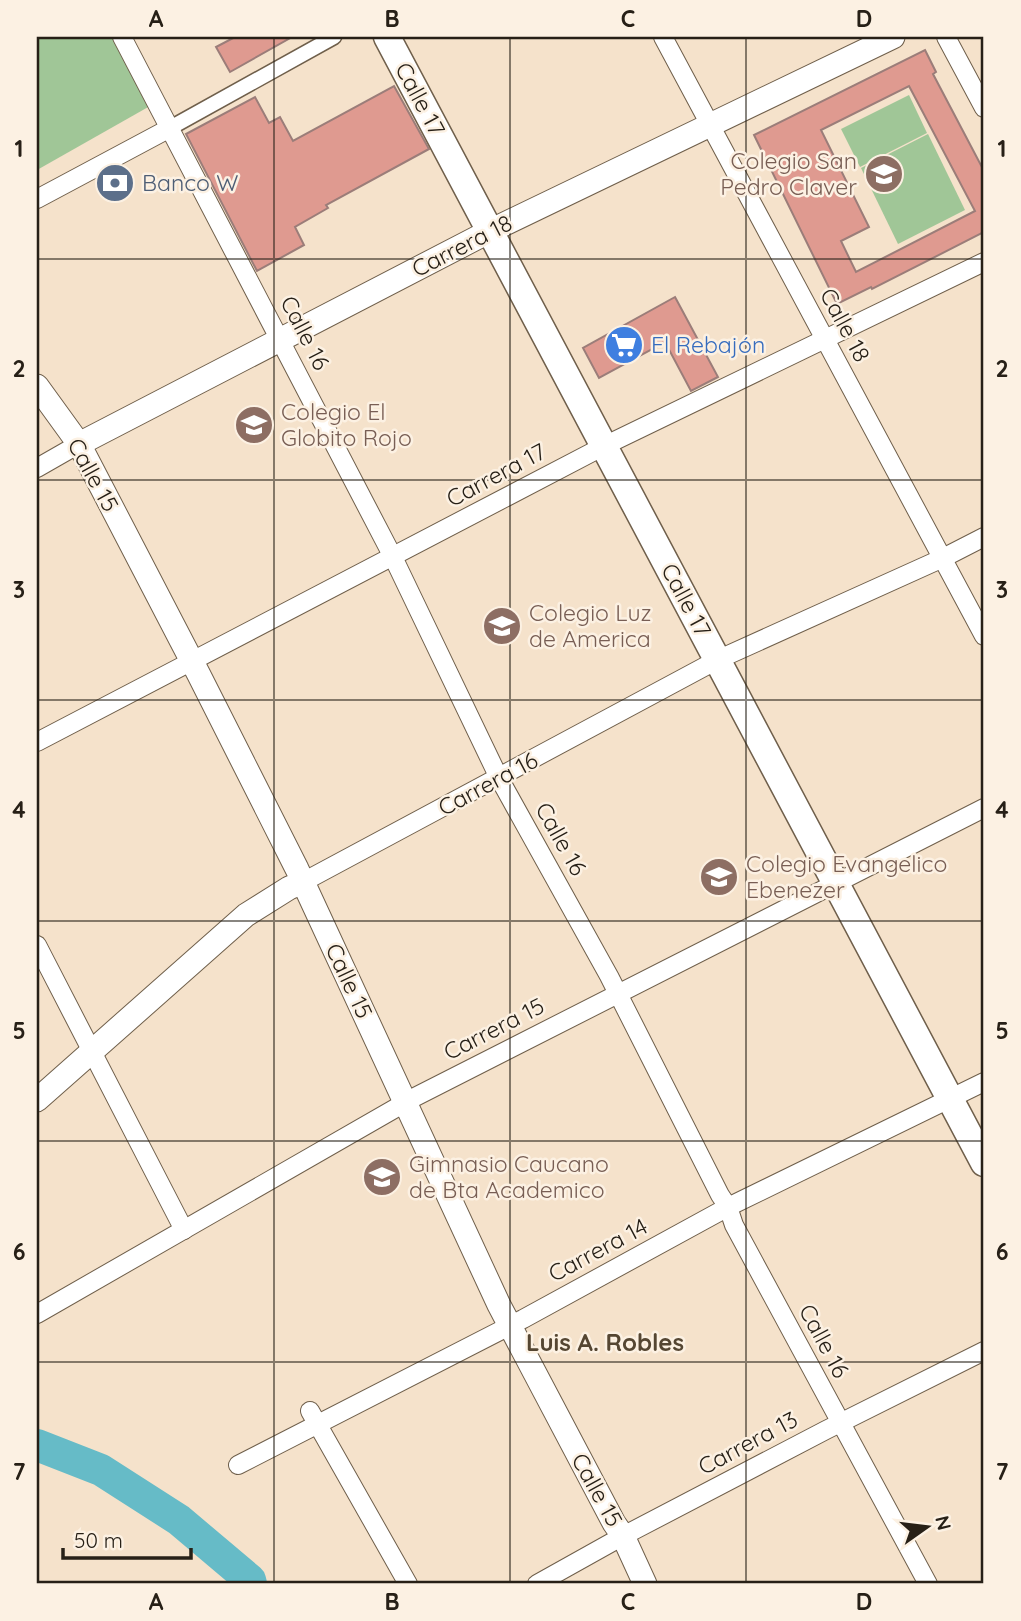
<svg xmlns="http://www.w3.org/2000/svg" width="1021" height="1621" font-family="Quicksand,sans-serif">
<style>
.green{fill:#a0c697}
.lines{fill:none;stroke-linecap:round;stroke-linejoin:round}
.river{stroke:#66bbc7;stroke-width:32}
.building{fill:#df9a90;stroke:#9b7d79;stroke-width:2;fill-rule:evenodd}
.pedestrian-casing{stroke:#6f5f4b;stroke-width:17}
.minor-casing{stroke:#6f5f4b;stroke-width:20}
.tertiary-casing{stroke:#6f5f4b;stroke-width:25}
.secondary-casing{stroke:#6f5f4b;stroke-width:29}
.pedestrian{stroke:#fff;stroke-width:14}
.minor{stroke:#fff;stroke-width:18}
.tertiary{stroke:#fff;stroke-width:23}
.secondary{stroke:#fff;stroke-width:26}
.grid{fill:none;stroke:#272017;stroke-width:2;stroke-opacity:0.55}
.labels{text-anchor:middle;stroke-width:5;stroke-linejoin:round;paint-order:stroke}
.street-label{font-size:23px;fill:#272017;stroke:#fcf1e3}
.education-label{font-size:23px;fill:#785e54;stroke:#fcf1e3;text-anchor:start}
.service-label{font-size:23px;fill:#4e5e75;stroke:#fcf1e3;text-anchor:start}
.shop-label{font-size:23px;fill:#366cbe;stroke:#fcf1e3;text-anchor:start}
.neighbourhood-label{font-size:24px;font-weight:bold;fill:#554632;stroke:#fcf1e3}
.neatline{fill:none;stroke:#272017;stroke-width:2.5}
.grid-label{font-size:23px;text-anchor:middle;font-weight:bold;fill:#272017}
</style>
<rect width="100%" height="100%" fill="#f5e2cb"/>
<g class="green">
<path d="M37 37H112L150 106 37 170Z"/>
<path d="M909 95 927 133 860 167 841 129Z"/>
<path d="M928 134 965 210 898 244 861 168Z"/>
</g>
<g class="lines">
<path class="river" d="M37 1445 101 1470 179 1520 250 1580 251 1584"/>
</g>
<g class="building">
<path d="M235 37H292L230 72 216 47Z"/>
<path d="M925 50 936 72 933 74 984 171V232L872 289 871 287 837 304 754 135ZM909 86 975 211 856 272 841 241 869 227 821 130Z"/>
<path d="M394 86 429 149 326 205 328 208 295 227 304 245 257 271 186 134 255 97 269 123 280 117 293 141Z"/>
<path d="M675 297 718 377 691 391 665 342 599 378 583 348Z"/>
</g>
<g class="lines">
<defs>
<path id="pedestrian" d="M170 128 334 37"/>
<g id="minor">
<path d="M122 37 393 557 499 778 609 976 720 1195 728 1207 734 1225 928 1584"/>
<path d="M663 37 984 636"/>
<path d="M946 37 984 108"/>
<path d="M37 199 170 128"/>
<path d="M37 468 79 444"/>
<path d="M37 742 604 446 984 262"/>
<path d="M303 882 717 660 943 558 984 537"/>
<path d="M37 945 184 1230"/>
<path d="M37 1314 415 1097 984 808"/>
<path d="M310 1411 408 1584"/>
<path d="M238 1465 523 1319 728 1207 984 1082"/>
<path d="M537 1584 623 1536 826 1430 984 1351"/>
</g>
<g id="tertiary">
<path d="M37 386 79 444 198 673 297 869 499 1305 614 1523 623 1536 645 1584"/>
<path d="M79 444 490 231 893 37"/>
<path d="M37 1100 246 915 289 888 303 882"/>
</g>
<path id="secondary" d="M387 37 984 1163"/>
</defs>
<use href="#pedestrian" class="pedestrian-casing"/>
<use href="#minor" class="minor-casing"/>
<use href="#tertiary" class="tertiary-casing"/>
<use href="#secondary" class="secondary-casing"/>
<use href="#pedestrian" class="pedestrian"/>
<use href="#minor" class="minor"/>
<use href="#tertiary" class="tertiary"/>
<use href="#secondary" class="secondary"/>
</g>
<path class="grid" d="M274 37V1584M510 37V1584M746 37V1584M37 259H984M37 480H984M37 700H984M37 921H984M37 1141H984M37 1362H984"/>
<defs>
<symbol id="school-disc" viewBox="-11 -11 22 22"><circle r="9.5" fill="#8d6e63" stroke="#fcf1e3"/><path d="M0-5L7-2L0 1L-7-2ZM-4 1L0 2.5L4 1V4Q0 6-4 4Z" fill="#fff"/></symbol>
<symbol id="bank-disc" viewBox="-11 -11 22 22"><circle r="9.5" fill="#5c6f8a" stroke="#fcf1e3"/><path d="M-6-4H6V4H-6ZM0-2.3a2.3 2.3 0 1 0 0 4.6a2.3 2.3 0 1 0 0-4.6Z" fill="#fff"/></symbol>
<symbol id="supermarket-disc" viewBox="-11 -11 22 22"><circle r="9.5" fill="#3f7fe0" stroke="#fcf1e3"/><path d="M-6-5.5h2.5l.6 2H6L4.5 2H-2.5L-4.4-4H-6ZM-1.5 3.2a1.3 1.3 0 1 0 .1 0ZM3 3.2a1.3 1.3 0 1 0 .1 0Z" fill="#fff"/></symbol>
</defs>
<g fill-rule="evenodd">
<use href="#school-disc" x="862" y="152" width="44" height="44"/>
<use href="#bank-disc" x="93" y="161" width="44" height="44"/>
<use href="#supermarket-disc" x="602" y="323" width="44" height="44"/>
<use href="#school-disc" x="232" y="403" width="44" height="44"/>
<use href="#school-disc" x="480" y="604" width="44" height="44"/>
<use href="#school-disc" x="697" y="855" width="44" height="44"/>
<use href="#school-disc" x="360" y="1155" width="44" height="44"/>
</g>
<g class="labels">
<g class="street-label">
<text transform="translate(420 99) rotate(62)" y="8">Calle 17</text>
<text transform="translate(462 246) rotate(-27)" y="8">Carrera 18</text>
<text transform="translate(845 325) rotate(62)" y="8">Calle 18</text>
<text transform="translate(305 333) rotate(63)" y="8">Calle 16</text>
<text transform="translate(93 475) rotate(61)" y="8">Calle 15</text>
<text transform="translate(496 475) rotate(-28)" y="8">Carrera 17</text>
<text transform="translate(686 600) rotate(62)" y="8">Calle 17</text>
<text transform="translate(488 784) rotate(-28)" y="8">Carrera 16</text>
<text transform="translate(561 839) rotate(61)" y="8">Calle 16</text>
<text transform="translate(349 981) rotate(65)" y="8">Calle 15</text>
<text transform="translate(494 1029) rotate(-27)" y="8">Carrera 15</text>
<text transform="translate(598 1250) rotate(-28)" y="8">Carrera 14</text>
<text transform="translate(824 1341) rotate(62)" y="8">Calle 16</text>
<text transform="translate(748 1443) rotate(-28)" y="8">Carrera 13</text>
<text transform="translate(597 1490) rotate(61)" y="8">Calle 15</text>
</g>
<g class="education-label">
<text x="857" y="169" text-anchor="end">Colegio San<tspan x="857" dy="26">Pedro Claver</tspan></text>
<text x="281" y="420">Colegio El<tspan x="281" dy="26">Globito Rojo</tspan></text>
<text x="529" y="621">Colegio Luz<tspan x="529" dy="26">de America</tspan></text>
<text x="746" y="872">Colegio Evangelico<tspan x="746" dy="26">Ebenezer</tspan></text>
<text x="409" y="1172">Gimnasio Caucano<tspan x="409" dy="26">de Bta Academico</tspan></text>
</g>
<g class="service-label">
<text x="142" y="191">Banco W</text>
</g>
<g class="shop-label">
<text x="651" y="353">El Rebajón</text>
</g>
<g class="neighbourhood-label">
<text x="605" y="1351">Luis A. Robles</text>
</g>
</g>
<rect width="1021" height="1621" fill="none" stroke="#fcf1e3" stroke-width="77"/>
<g transform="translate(927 1527) rotate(76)" stroke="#fcf1e3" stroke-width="5" paint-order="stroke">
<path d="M0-5L12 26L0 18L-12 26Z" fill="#272017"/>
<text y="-10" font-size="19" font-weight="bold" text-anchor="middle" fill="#272017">N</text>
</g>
<path d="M63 1548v10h128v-10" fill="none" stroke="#272017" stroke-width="3.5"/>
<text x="74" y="1548" font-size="21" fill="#272017" stroke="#fcf1e3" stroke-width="5" paint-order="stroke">50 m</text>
<rect x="38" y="38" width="944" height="1544" class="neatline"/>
<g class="grid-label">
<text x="156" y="27">A</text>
<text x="392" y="27">B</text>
<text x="628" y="27">C</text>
<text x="864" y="27">D</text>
<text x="19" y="157">1</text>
<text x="1002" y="157">1</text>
<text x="19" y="377">2</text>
<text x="1002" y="377">2</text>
<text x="19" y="598">3</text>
<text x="1002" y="598">3</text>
<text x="19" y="818">4</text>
<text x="1002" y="818">4</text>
<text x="19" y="1039">5</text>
<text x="1002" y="1039">5</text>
<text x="19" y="1260">6</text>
<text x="1002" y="1260">6</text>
<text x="19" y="1480">7</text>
<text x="1002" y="1480">7</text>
<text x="156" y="1610">A</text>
<text x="392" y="1610">B</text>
<text x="628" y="1610">C</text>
<text x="864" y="1610">D</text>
</g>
</svg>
